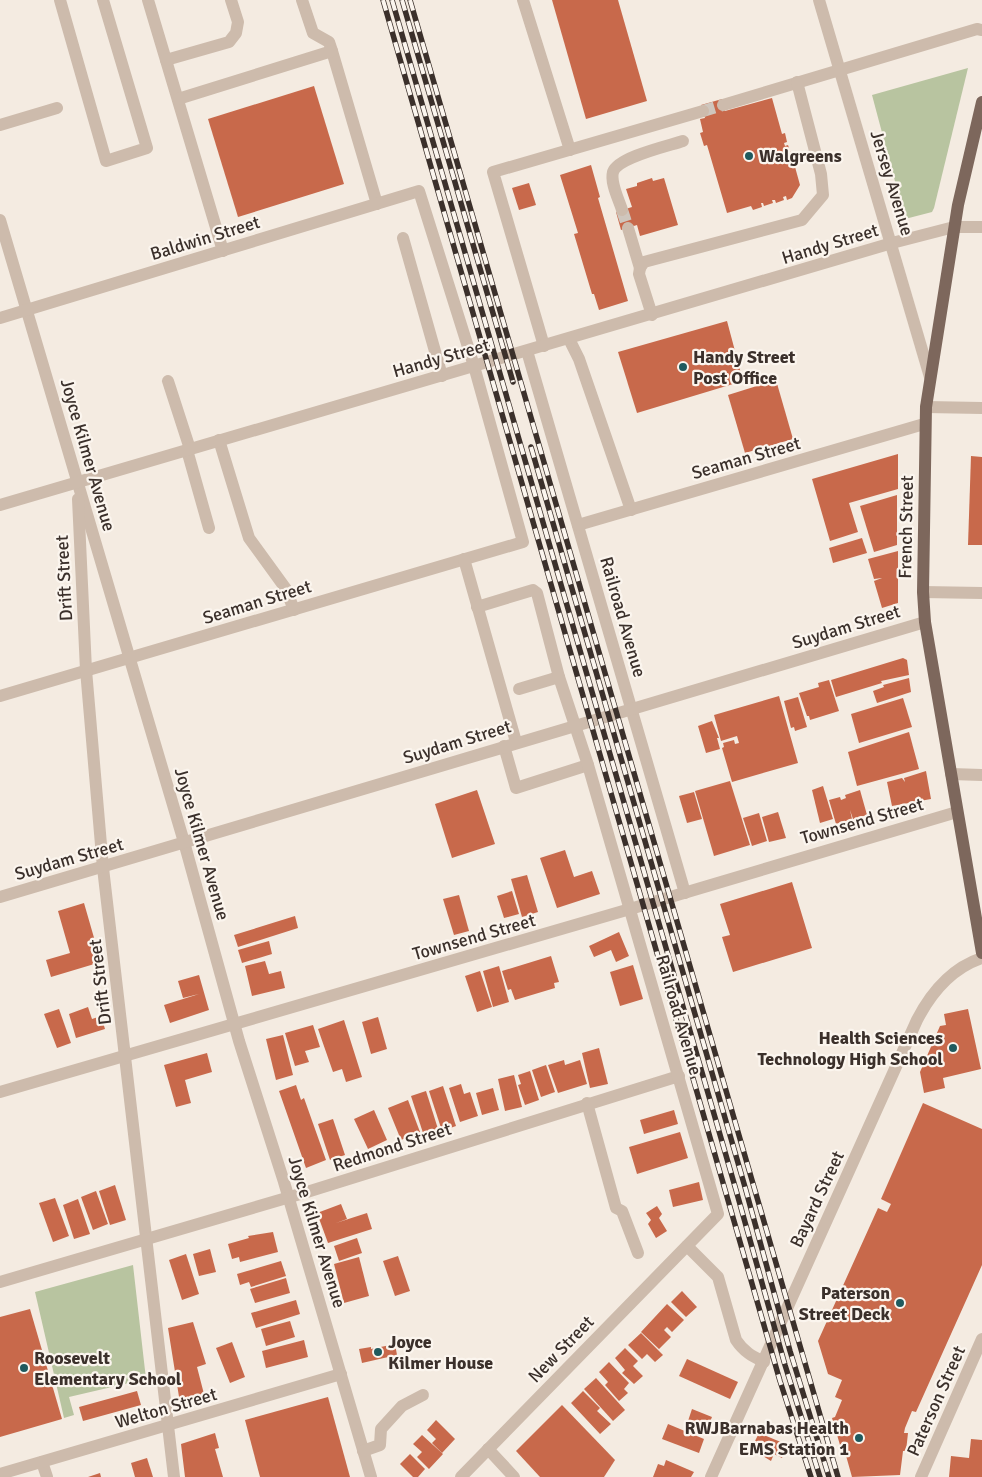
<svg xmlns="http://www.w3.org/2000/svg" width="982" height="1477" font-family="Signika,sans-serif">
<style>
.green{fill:#b8c4a0}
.building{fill:#c8694b}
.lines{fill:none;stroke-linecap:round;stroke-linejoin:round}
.minor-tunnel{stroke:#cfc6bd;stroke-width:12;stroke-dasharray:12 6;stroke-linecap:butt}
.minor{stroke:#cdbbac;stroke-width:12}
.major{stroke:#7d675c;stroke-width:12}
.rail-casing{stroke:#3b302b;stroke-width:5.5}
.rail{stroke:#fbf5ee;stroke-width:4;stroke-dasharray:11;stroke-linecap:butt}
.poi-dot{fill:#1f5a5e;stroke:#fbf5ee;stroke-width:2}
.labels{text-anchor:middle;stroke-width:4.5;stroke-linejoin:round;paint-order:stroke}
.poi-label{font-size:18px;font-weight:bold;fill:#3b302b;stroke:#fbf5ee;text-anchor:start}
.street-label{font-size:18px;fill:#3b302b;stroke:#fbf5ee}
</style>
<rect width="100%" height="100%" fill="#f4ebe1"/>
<g class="green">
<path d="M968 68 934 208 932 212 905 219 872 95Z"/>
<path d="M133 1265 146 1379 69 1397 74 1415 64 1418 35 1292Z"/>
</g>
<g class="building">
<path d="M552 0H618L647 101 586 119Z"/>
<path d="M314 86 344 184 238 217 208 119Z"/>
<path d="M772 98 782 134 785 133 787 142 784 143 785 146 788 145 791 154 788 155 789 157 792 156 800 185 792 198 787 200 786 196 783 197 784 200 776 203 775 200H772L773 203 764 206 763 203H761L762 207 753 210 751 206 727 213 707 145 704 146 700 133 703 132 700 119 705 118 701 105 722 99 725 111Z"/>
<path d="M591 165 600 197 598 198 628 301 599 310 594 294H592L574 234 578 233 560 175Z"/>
<path d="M652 178 653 181 664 178 678 225 640 236 637 225 621 230 616 212 632 207 626 189 637 186V183Z"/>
<path d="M529 183 536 205 519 210 512 188Z"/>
<path d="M727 321 743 381 637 413 618 352Z"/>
<path d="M776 380 793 439 745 453 728 395Z"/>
<path d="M898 454V489L849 503 858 532 830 541 812 479Z"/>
<path d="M971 456 982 457V545H968Z"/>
<path d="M897 495V545L874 552 860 506Z"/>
<path d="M862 538 867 553 833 563 829 548Z"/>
<path d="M898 551V603L882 608 874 581 882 578 874 579 868 559Z"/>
<path d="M903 658 907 660 909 675 881 681 882 683 836 697 831 680Z"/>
<path d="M909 678 911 692 877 703 873 691 884 687 883 685Z"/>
<path d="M829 680 839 711 810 720 809 716H807L799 693 819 687 818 683Z"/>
<path d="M779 696 798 763 732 782 722 748 724 747 723 743 734 740 735 744 739 743 737 736 721 741 714 715Z"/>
<path d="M798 697 807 727 795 731 794 727 791 728 784 701Z"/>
<path d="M903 698 912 727 859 743 851 714Z"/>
<path d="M712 721 719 738H717L720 749 706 753 698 726Z"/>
<path d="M909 732 919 769 857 786 848 752Z"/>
<path d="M926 771 931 799 892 806 887 782 902 778 905 782 904 778Z"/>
<path d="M730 781 750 845 714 856 695 791Z"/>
<path d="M823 786 833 819 820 823 812 790Z"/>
<path d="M477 790 495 844 452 858 435 804Z"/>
<path d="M860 790 867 815 853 819 850 810 852 819 836 824 829 800 840 797 841 800 846 798 845 795Z"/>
<path d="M694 792 702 819 687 823 679 796Z"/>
<path d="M778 812 786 838 769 842 762 817Z"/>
<path d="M759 813 767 841 752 846 743 818Z"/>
<path d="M565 850 574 877 592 871 600 894 557 908 540 858Z"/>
<path d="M527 875 538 912 522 917 511 879Z"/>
<path d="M792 882 812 948 733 972 722 937 730 935 720 904Z"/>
<path d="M512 891 519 914 504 918 497 896Z"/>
<path d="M459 895 469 931 454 935 443 899Z"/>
<path d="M84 903 101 962 51 977 46 960 70 953 58 911Z"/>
<path d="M295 916 298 928 238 947 234 935Z"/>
<path d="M619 932 629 956 616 962 611 950 594 957 589 946Z"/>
<path d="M269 941 272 954 242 963 238 950Z"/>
<path d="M551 956 559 982 554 983 555 988 515 1000 511 989 508 990 502 971Z"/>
<path d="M265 961 269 974 281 971 285 988 252 996 245 966Z"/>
<path d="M633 965 643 999 620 1006 610 972Z"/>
<path d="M499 966 509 1002 493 1007 483 971Z"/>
<path d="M480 971 492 1007 477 1012 465 976Z"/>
<path d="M199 975 209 1010 170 1023 164 1005 199 994 183 998 178 981Z"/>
<path d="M88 1007 92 1019 101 1016 105 1029 76 1038 69 1014Z"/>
<path d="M59 1009 71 1043 57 1048 44 1014Z"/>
<path d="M968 1009 981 1069 943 1078 945 1088 924 1093 920 1072 940 1026 946 1025 944 1014Z"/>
<path d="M378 1017 387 1049 371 1054 362 1022Z"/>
<path d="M344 1020 362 1077 346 1082 342 1069 333 1072 318 1029Z"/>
<path d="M313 1025 320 1047 305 1051 309 1062 295 1066 285 1033Z"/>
<path d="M283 1035 293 1075 276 1080 266 1039Z"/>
<path d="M599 1048 608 1084 590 1088 582 1053Z"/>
<path d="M207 1053 212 1072 185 1080 191 1103 176 1107 164 1065Z"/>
<path d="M564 1060 565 1065 580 1060 587 1084 558 1093 548 1065Z"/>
<path d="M546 1065 555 1092 541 1097 532 1070Z"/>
<path d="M530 1071 539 1100 525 1105 518 1085 521 1084 518 1075Z"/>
<path d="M514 1075 522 1107 505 1111 498 1079Z"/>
<path d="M461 1084 464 1094 470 1092 478 1116 460 1122 449 1088Z"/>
<path d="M296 1085 301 1100 304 1098 326 1160 306 1168 279 1091Z"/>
<path d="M443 1086 456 1126 442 1131 429 1091Z"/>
<path d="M493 1088 499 1110 482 1115 476 1093Z"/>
<path d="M426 1091 439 1132 424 1136 411 1096Z"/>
<path d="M408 1100 420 1132 401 1140 388 1108Z"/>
<path d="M923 1103 982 1129V1265L916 1412 912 1411 905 1428 904 1433H908L906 1451H903L900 1475 852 1477 843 1445H840L832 1418 835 1417 842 1400 835 1397 842 1380 828 1374 818 1341 878 1208 887 1212 891 1204 881 1199Z"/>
<path d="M374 1110 387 1140 368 1149 354 1119Z"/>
<path d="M674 1110 678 1124 644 1134 640 1120Z"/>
<path d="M333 1119 345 1155 330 1160 318 1124Z"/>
<path d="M680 1132 688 1158 637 1174 629 1147Z"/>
<path d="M699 1182 703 1200 673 1207 669 1190Z"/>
<path d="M115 1185 126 1220 110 1225 99 1191Z"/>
<path d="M96 1191 108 1224 93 1230 81 1197Z"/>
<path d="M55 1198 69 1236 53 1242 39 1203Z"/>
<path d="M78 1199 90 1234 74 1239 63 1205Z"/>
<path d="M341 1204 347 1219 336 1223 367 1213 372 1229 328 1243 317 1213Z"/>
<path d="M657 1206 662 1214 659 1218 667 1231 656 1238 648 1224 651 1220 646 1213Z"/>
<path d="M273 1232 278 1252 240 1262 239 1257 232 1259 228 1244 249 1238 248 1236Z"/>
<path d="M357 1238 362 1253 339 1261 334 1246Z"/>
<path d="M210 1249 216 1272 199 1276 193 1254Z"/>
<path d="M186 1254 199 1294 182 1300 169 1260Z"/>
<path d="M398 1256 410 1291 395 1296 383 1261Z"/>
<path d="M359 1257 369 1296 344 1303 334 1264Z"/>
<path d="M281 1261 286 1276 251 1287 249 1282 240 1285 237 1274Z"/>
<path d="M286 1278 290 1293 255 1303 250 1289Z"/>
<path d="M682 1291 697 1307 686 1317 671 1302Z"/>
<path d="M296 1300 300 1314 256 1328 251 1313Z"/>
<path d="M667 1304 684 1320 672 1332 667 1327 664 1330 671 1337 659 1349 641 1332Z"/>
<path d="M30 1309 62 1419 0 1437V1317Z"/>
<path d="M290 1321 295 1337 266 1346 261 1329Z"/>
<path d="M193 1322 206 1364 197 1367 204 1394 180 1403 168 1328Z"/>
<path d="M641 1333 663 1355 655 1362 647 1354 642 1359 628 1345Z"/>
<path d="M304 1340 308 1357 266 1368 262 1351Z"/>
<path d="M232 1342 245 1377 230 1383 216 1348Z"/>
<path d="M395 1344 397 1355 362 1363 359 1349 371 1347V1349Z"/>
<path d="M625 1348 638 1361 633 1366 643 1376 634 1384 622 1373 625 1370 615 1358Z"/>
<path d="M687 1359 738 1382 730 1399 679 1376Z"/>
<path d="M609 1362 629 1383 624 1389 628 1393 619 1401 605 1385 608 1382 599 1372Z"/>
<path d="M596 1378 625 1410 613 1421 584 1389Z"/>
<path d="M137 1391 141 1405 83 1421 79 1407Z"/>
<path d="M583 1391 600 1408 597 1411 611 1424 600 1434 571 1403Z"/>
<path d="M328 1397 350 1477H260L245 1420Z"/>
<path d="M562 1405 615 1460 604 1477H540L516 1451Z"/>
<path d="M692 1409 712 1417 705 1434 686 1427Z"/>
<path d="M436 1420 455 1439 442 1453 432 1443 436 1439 427 1430Z"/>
<path d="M668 1424 704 1439 699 1453 662 1439Z"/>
<path d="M215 1433 219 1448 215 1449 223 1477H185L181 1444Z"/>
<path d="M759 1433 788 1445 782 1458 774 1454 771 1461 751 1449Z"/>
<path d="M422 1435 443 1454 429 1469 417 1457 422 1452 413 1444Z"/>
<path d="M971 1439 982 1440V1477H949L951 1456 969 1458Z"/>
<path d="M410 1454 425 1469 418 1477H413L400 1464Z"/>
<path d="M147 1458 153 1477H135L131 1463Z"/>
<path d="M666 1460 694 1472 691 1477H653L658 1464 664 1466Z"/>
<path d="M100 1473 101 1477H88Z"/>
</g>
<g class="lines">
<g class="minor-tunnel">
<path d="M703 111 723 105"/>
<path d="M622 210 628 228"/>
</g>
<g class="minor">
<path d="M60 0 106 161 147 148 103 0"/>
<path d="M148 0 223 251"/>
<path d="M302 0 313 33 329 42 332 51 377 204"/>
<path d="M523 0 570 150"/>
<path d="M819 0 930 377"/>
<path d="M166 60 229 42 236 33 238 22 231 0"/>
<path d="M178 99 332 51"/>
<path d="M723 105 977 29 982 30"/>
<path d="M0 125 57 108"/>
<path d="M622 210C619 200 610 183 613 172 618 157 668 146 683 141"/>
<path d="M0 220 184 842 239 1041 284 1182 371 1477"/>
<path d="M628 228 640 268"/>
<path d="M403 238 442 376"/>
<path d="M652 315 639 274 640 268 644 262 802 220 823 195 821 174 797 82"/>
<path d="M0 318 419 191 474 366 523 542 0 696"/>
<path d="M569 339 579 359 631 510"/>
<path d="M544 346 493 172 703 111"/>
<path d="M527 351 685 893"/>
<path d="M168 381 190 449"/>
<path d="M926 407 982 408"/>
<path d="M219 440 249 538 286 589 294 610"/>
<path d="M187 450 209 528"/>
<path d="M78 499 86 670 103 868 174 1477"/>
<path d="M0 505 892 243 954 227H982"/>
<path d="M578 525 924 424"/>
<path d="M464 559 516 742"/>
<path d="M923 592 982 593"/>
<path d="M519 689 559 677"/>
<path d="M504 746 516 788 588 765"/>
<path d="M951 774 982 775"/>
<path d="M0 897 925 622"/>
<path d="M0 1092 630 909 957 812"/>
<path d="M587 1103 616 1208 622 1211 638 1253"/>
<path d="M687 1246 718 1277 736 1340C744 1352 752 1356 764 1362"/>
<path d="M0 1282 307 1192 679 1076"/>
<path d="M488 1449 514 1477"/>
<path d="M363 1451 380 1445 381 1429 402 1406 423 1395"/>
<path d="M42 1462 47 1477"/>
<path d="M0 1474 341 1374"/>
<path d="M461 1477 718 1214 588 765 559 677 537 593 533 590 477 607"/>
<path d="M711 1477 917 1020C931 993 952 968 982 958"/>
<path d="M921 1477 982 1339"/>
</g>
<path class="major" d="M982 102 958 205 926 407 923 592 925 622 982 953"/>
<defs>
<g id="rail">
<path d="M383 0 780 1381 811 1477"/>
<path d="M392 0 736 1190 785 1365 820 1477"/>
<path d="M402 0 513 382"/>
<path d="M410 0 838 1477"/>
<path d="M531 447 745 1187 790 1351 829 1477"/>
</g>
</defs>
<use href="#rail" class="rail-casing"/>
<use href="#rail" class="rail"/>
</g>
<g class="poi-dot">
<circle cx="749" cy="156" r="5"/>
<circle cx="683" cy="367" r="5"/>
<circle cx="953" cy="1048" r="5"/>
<circle cx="900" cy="1303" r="5"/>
<circle cx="378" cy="1352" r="5"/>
<circle cx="24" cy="1368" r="5"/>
<circle cx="859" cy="1438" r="5"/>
</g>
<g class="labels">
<g class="poi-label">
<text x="759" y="162">Walgreens</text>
<text x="693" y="363">Handy Street<tspan x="693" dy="21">Post Office</tspan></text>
<text x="943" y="1044" text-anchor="end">Health Sciences<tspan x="943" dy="21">Technology High School</tspan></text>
<text x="890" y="1299" text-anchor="end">Paterson<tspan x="890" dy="21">Street Deck</tspan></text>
<text x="388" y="1348">Joyce<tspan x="388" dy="21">Kilmer House</tspan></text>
<text x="34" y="1364">Roosevelt<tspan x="34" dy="21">Elementary School</tspan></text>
<text x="849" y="1434" text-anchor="end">RWJBarnabas Health<tspan x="849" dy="21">EMS Station 1</tspan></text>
</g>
<g class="street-label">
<text transform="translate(892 183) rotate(73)" y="6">Jersey Avenue</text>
<text transform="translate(205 238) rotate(-17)" y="6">Baldwin Street</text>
<text transform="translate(830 244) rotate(-17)" y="6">Handy Street</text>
<text transform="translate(441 358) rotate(-16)" y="6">Handy Street</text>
<text transform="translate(88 455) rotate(74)" y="6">Joyce Kilmer Avenue</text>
<text transform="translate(746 458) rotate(-16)" y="6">Seaman Street</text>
<text transform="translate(906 527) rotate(-89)" y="6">French Street</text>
<text transform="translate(64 578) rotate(-93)" y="6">Drift Street</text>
<text transform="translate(257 602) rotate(-17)" y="6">Seaman Street</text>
<text transform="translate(623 617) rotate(74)" y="6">Railroad Avenue</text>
<text transform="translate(846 627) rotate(-17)" y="6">Suydam Street</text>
<text transform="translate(457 742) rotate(-17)" y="6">Suydam Street</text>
<text transform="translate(862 821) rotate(-16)" y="6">Townsend Street</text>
<text transform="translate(202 844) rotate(74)" y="6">Joyce Kilmer Avenue</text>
<text transform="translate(69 859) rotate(-16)" y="6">Suydam Street</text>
<text transform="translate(474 937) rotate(-16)" y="6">Townsend Street</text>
<text transform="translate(100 982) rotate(-97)" y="6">Drift Street</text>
<text transform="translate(679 1015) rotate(74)" y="6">Railroad Avenue</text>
<text transform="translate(392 1147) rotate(-18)" y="6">Redmond Street</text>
<text transform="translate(817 1199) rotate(-65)" y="6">Bayard Street</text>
<text transform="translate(317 1232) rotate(73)" y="6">Joyce Kilmer Avenue</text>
<text transform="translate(561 1349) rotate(-46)" y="6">New Street</text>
<text transform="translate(936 1401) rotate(-66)" y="6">Paterson Street</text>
<text transform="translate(166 1408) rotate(-16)" y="6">Welton Street</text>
</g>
</g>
</svg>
